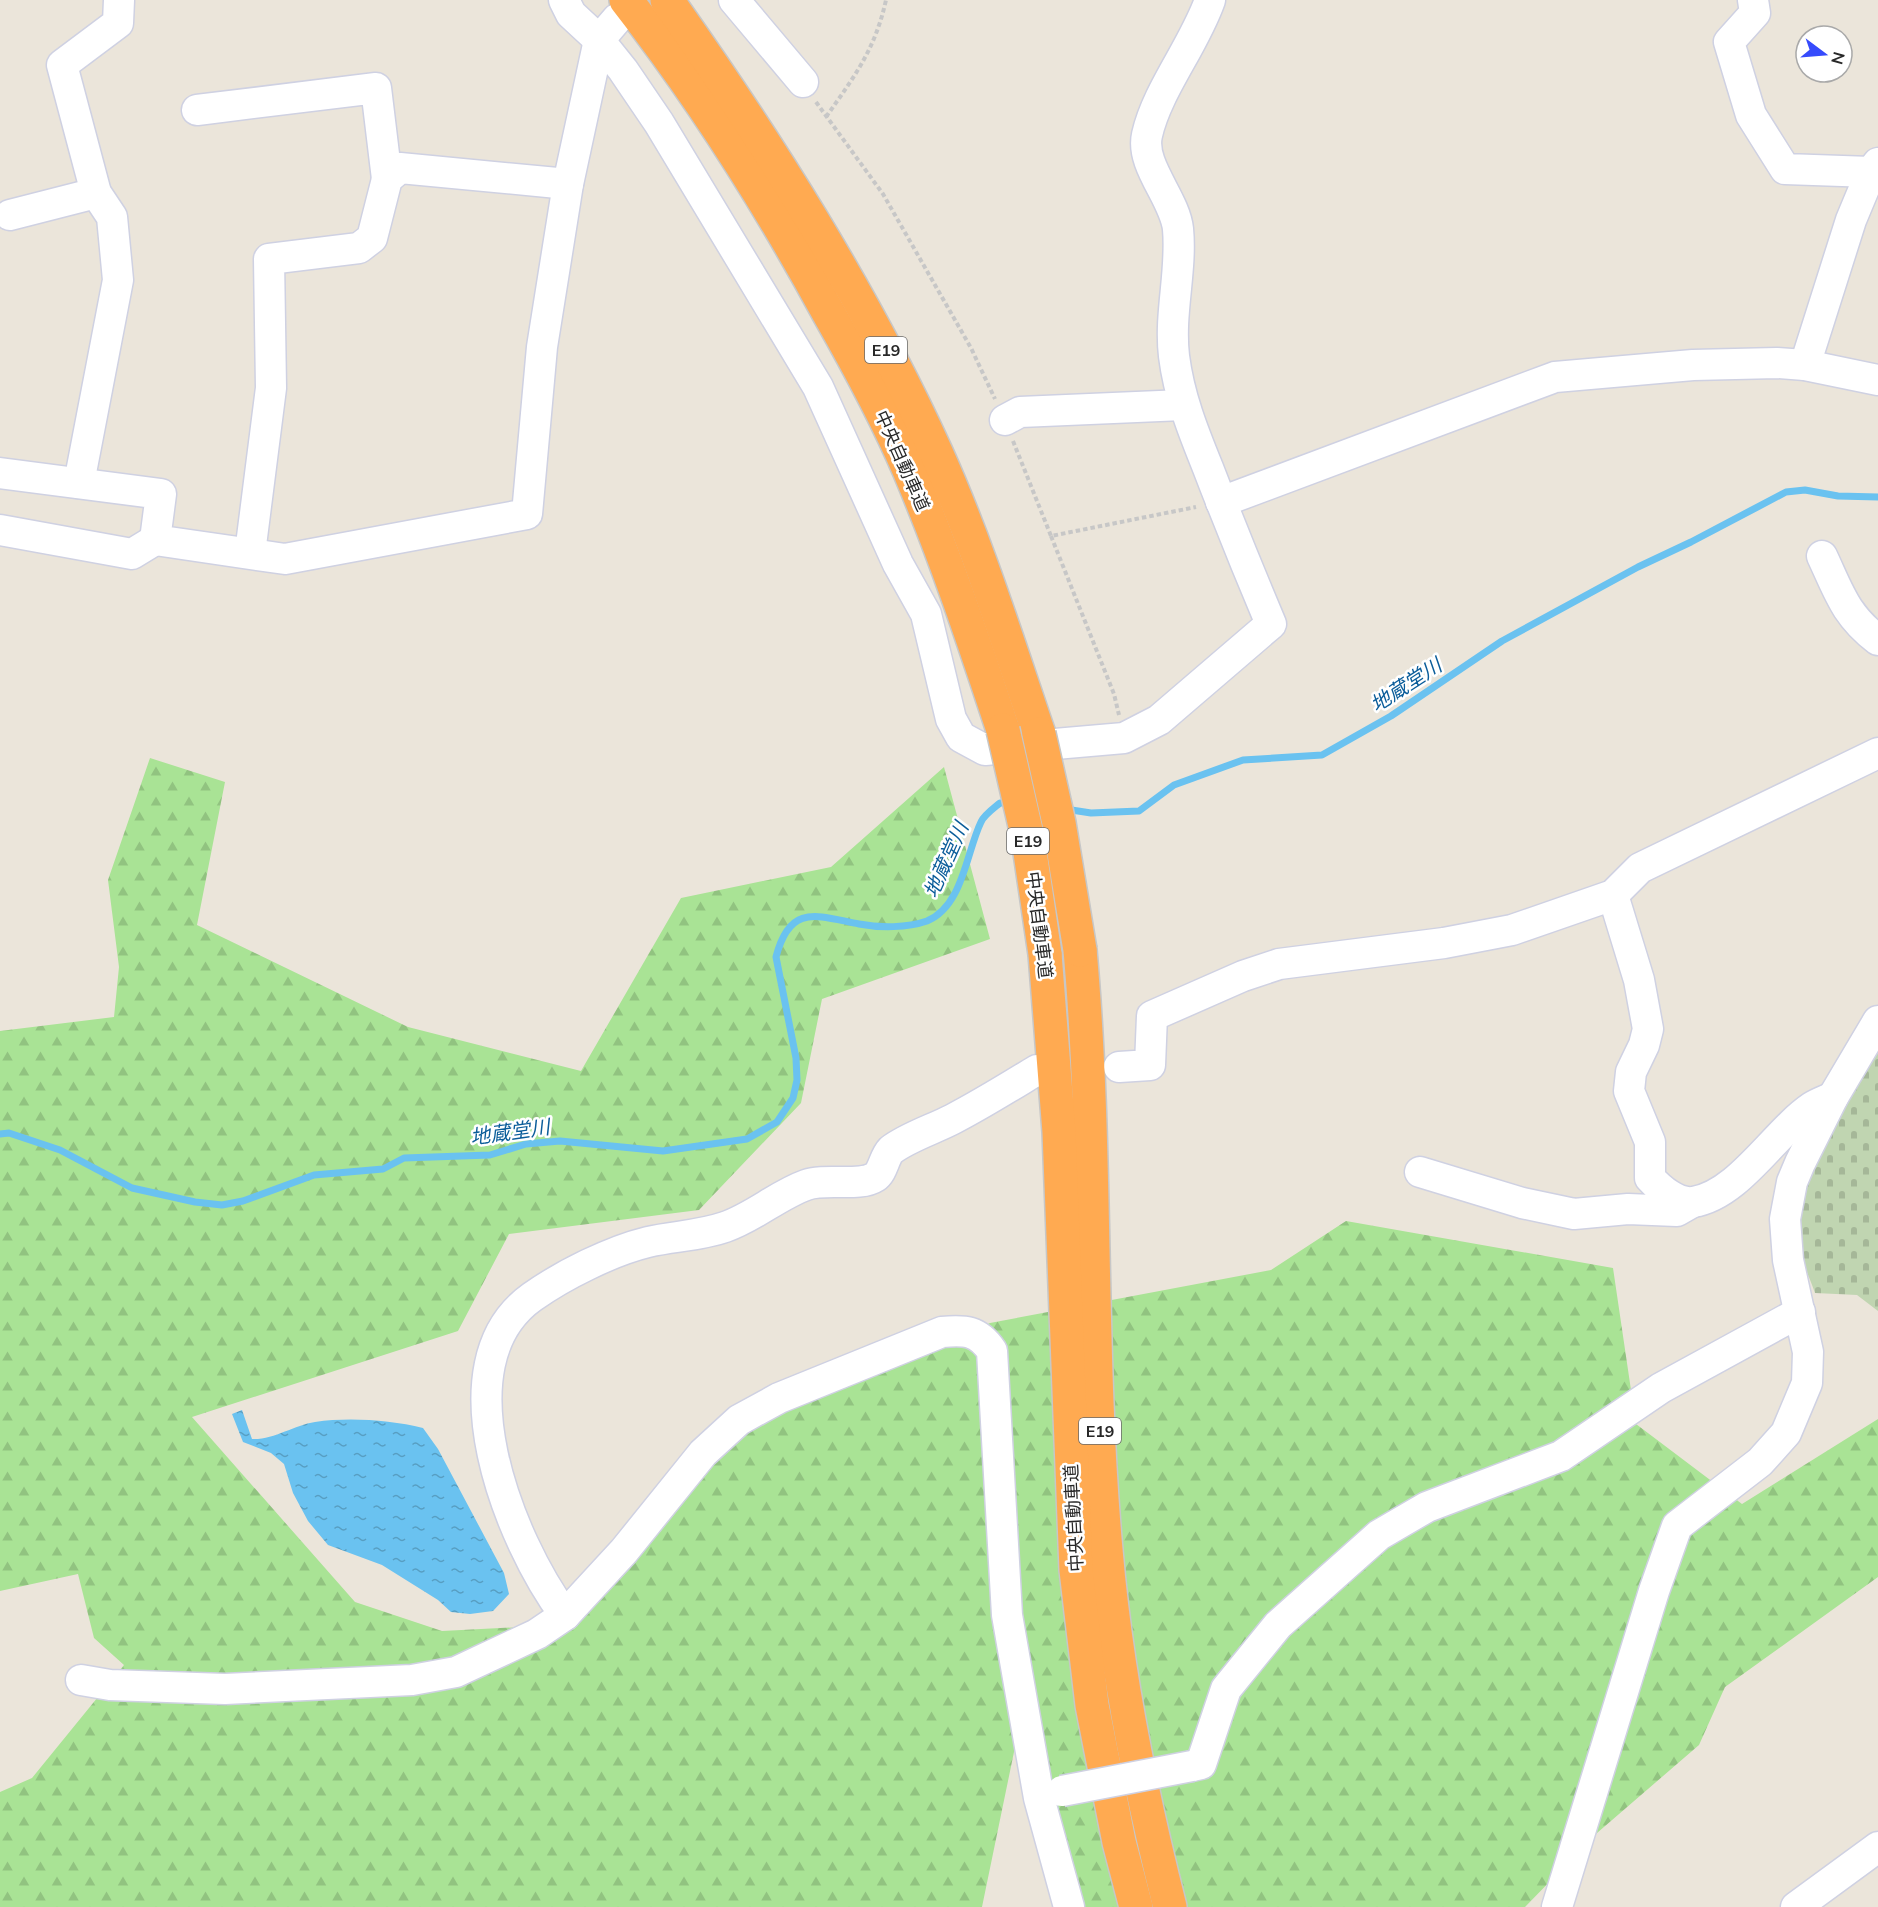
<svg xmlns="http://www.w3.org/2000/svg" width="1878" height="1907" font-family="Mulish,'Noto Sans JP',sans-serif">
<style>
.forest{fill:url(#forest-firs)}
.cemetery{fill:url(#cemetery-stones)}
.water{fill:url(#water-ripples)}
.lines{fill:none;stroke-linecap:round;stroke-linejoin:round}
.stream{stroke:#6ac2f0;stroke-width:7}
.minor-casing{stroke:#cfd1e2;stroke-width:33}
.highway-casing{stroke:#c7c7c7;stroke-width:36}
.path{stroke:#c7c7c7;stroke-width:4;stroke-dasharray:4.5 3;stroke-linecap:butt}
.minor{stroke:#fff;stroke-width:30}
.highway{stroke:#ffaa51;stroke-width:33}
.minor-bridge-casing{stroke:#cfd1e2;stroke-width:33;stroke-linecap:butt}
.highway-bridge-casing{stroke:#c7c7c7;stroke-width:36;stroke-linecap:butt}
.minor-bridge{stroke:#fff;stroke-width:30}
.highway-bridge{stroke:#ffaa51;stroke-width:33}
.labels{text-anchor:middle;stroke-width:5;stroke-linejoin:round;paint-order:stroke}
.shield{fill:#fff;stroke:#686868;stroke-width:1.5}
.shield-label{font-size:16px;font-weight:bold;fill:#282828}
.street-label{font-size:18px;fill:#282828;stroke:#fff}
.water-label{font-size:20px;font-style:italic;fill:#0b5d9a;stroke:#fff}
</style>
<defs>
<pattern id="forest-firs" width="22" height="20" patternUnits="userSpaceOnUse" patternTransform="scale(1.5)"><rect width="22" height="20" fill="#a9e395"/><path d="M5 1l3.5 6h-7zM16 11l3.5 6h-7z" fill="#91c380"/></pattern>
<pattern id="cemetery-stones" width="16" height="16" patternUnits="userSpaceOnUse" patternTransform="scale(1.5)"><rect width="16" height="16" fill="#c0d5b1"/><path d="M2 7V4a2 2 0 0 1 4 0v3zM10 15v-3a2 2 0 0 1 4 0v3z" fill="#a5b798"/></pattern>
<pattern id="water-ripples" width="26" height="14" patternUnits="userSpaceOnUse" patternTransform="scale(1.5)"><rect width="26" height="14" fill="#6ac2f0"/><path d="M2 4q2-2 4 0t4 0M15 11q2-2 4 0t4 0" fill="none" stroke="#579ec2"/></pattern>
</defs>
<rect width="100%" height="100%" fill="#ebe5da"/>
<path class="forest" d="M150 758 225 782 197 925 408 1027 581 1071 681 898 831 867 944 767 990 939 822 999 801 1103 699 1210 509 1234 458 1331 192 1417 355 1602 442 1631 561 1625 738 1429 990 1323 1271 1270 1346 1221 1613 1268 1636 1424 1742 1504 1878 1419V1577L1725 1687 1699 1745 1597 1833 1525 1907H1073L1021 1718 982 1907H0V1792L32 1778 124 1665 94 1638 78 1574 0 1591V1031L114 1017 119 967 108 880Z"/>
<path class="cemetery" d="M1878 1033V1311L1857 1295 1815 1293C1810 1279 1803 1264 1800 1250 1789 1187 1850 1089 1878 1033Z"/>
<path class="water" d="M242 1410 252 1439C274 1440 294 1425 315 1422 349 1417 390 1420 423 1428L438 1449 504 1573 509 1594 493 1611 470 1614 451 1612 438 1600 382 1565 328 1545 308 1521 293 1493 284 1464 271 1453 243 1442 232 1414Z"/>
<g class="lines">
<g class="stream">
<path d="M1065 809 1091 813 1139 811 1174 785 1243 760 1322 755 1391 716 1502 641 1638 567 1691 542 1786 492 1805 490 1838 496 1878 497"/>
<path d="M0 1134 9 1133 60 1150 132 1188 195 1202 222 1205 243 1201 314 1175 383 1169 404 1158 490 1155 526 1144 560 1141 663 1151 747 1139 777 1122 793 1098 797 1080 796 1058 776 957C790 903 817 916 859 924 880 928 907 928 927 921 963 906 966 853 981 822 984 815 994 808 1000 803H1010"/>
</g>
<defs>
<g id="minor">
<path d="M564 0 571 14 599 40 623 70 659 123 818 387 898 564 926 614 951 719 961 737 985 750 1124 738 1159 720 1271 624C1249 572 1228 520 1208 468 1193 431 1179 396 1174 356 1169 313 1182 271 1178 229 1175 199 1140 165 1147 135 1157 90 1194 46 1210 0"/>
<path d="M734 0 803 82"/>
<path d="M1753 0 1755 13 1729 42 1751 115 1785 169 1871 172"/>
<path d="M197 110 376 88 387 179"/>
<path d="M10 215 96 193"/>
<path d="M1805 365 1851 220 1871 172 1878 163"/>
<path d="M1005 420 1020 412 1183 405"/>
<path d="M0 473 161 494 155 540 285 559 527 514 542 347 568 184 599 40 617 19"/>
<path d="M79 483 118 280 112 217 96 193 62 65 118 23 119 0"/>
<path d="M1221 502 1555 377 1693 365 1777 363 1805 365 1878 380"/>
<path d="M0 530 132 554 155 540"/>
<path d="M250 553 271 388 269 259 359 248 372 238 387 179 400 168 568 184"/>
<path d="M1822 556C1839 592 1845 615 1878 640"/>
<path d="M1613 895 1639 980 1648 1029 1644 1045 1631 1072 1629 1091 1650 1142V1178C1660 1189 1677 1204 1693 1202 1739 1195 1775 1132 1812 1107 1818 1103 1827 1100 1833 1097"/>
<path d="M1119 1067 1150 1065 1152 1016 1243 976 1279 964 1444 943 1512 930 1613 895 1640 868 1878 753"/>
<path d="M1420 1172 1522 1203 1574 1214 1628 1209 1677 1211 1691 1203"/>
<path d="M565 1615C510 1542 438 1364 532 1297 563 1275 611 1251 648 1242 674 1236 699 1236 725 1227 754 1217 778 1195 806 1185 825 1178 860 1187 875 1177 883 1172 884 1157 891 1150 908 1137 934 1129 953 1119 982 1104 1009 1087 1037 1070"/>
<path d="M81 1680 110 1685 225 1689 412 1680 456 1672 537 1634 565 1615 624 1551 703 1453 739 1420 779 1398 942 1332C965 1330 978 1330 992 1351L1007 1615 1039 1798 1069 1907"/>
<path d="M1192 1766 1201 1764 1226 1689 1278 1625 1379 1535 1427 1507 1561 1456 1661 1388 1800 1312"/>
<path d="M1557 1907 1654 1591 1677 1526 1760 1462 1786 1433 1807 1383 1808 1352 1788 1260 1785 1219 1792 1182 1800 1163 1833 1097 1878 1021"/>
<path d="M1796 1907 1878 1847"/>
</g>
<g id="highway">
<path d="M626 0C702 97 769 204 828 312 857 363 886 416 909 470 945 555 974 642 1003 730"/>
<path d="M667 0C768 143 863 292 936 452 977 543 1007 640 1039 734"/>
<path d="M1080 950C1098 1149 1088 1350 1106 1550 1116 1671 1140 1789 1170 1907"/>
<path d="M1045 954 1059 1132 1076 1570 1092 1705 1119 1842 1136 1907"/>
</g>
</defs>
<use href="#minor" class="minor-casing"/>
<use href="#highway" class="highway-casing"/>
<g class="path">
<path d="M816 102 883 194 971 348 995 399"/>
<path d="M826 117C854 77 875 50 886 0"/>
<path d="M1013 441 1051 536 1196 507"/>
<path d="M1051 536 1114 694 1119 715"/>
</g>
<use href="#minor" class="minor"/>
<use href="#highway" class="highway"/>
<defs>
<path id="minor-bridge" d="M1062 1791 1192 1766"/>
<g id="highway-bridge">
<path d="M1003 730 1028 839 1045 954"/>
<path d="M1039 734 1059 823 1080 950"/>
</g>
</defs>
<use href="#minor-bridge" class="minor-bridge-casing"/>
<use href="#highway-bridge" class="highway-bridge-casing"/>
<use href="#minor-bridge" class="minor-bridge"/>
<use href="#highway-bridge" class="highway-bridge"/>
</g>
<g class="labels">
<g class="shield">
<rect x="865" y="337" width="42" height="26" rx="4.5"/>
<rect x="1007" y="828" width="42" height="26" rx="4.5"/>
<rect x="1079" y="1418" width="42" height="26" rx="4.5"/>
</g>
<g class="shield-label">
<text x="886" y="356">E19</text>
<text x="1028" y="847">E19</text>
<text x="1100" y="1437">E19</text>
</g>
<g class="street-label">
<text transform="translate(902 461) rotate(66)" y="6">中央自動車道</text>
<text transform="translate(1039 925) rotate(83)" y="6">中央自動車道</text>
<text transform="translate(1074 1518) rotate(-93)" y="6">中央自動車道</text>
</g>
<g class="water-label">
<text transform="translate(1406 685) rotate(-33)" y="7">地蔵堂川</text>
<text transform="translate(946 860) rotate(-66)" y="7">地蔵堂川</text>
<text transform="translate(510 1132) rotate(-8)" y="7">地蔵堂川</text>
</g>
</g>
<g transform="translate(1824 54) rotate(106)"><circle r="28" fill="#ffffff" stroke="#a9a9a9" stroke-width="1.5"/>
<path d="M0-4.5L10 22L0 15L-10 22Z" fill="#364bfc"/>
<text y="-9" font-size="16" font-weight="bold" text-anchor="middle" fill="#282828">N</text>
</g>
</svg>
